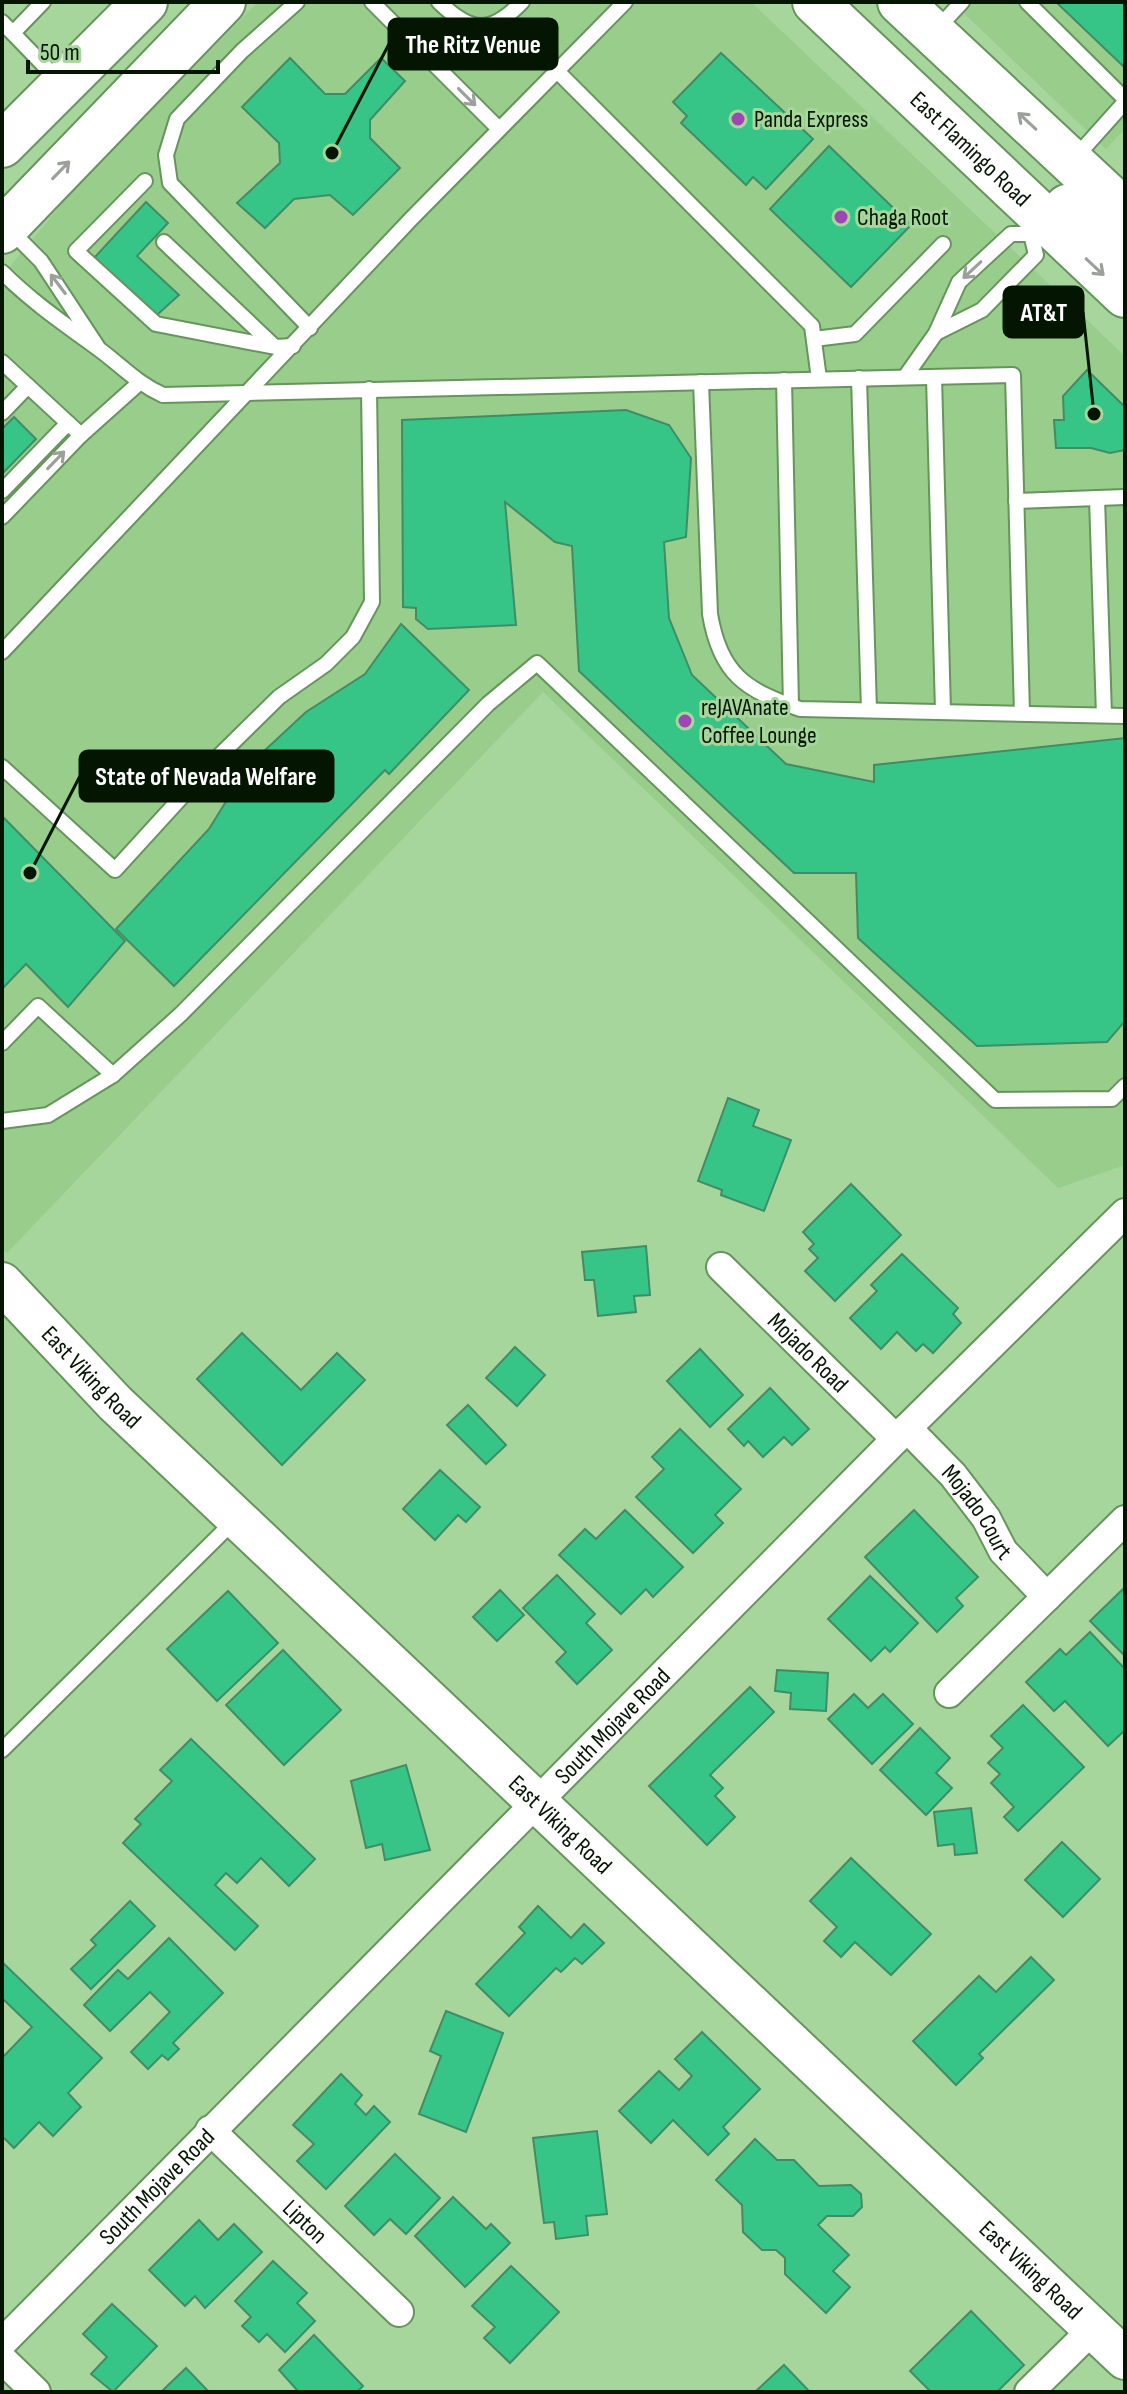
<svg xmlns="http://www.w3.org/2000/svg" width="1127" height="2394" font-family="'Sofia Sans Condensed',sans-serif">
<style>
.built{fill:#98cd8c}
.building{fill:#37c587;stroke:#418c67;stroke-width:2}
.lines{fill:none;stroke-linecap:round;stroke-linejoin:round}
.lane-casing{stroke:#66945c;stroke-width:18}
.street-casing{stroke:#66945c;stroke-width:32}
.secondary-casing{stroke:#66945c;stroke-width:44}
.primary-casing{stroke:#66945c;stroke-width:48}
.lane{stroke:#fff;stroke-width:14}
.street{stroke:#fff;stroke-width:28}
.secondary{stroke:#fff;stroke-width:40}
.primary{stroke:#fff;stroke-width:44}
.oneway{stroke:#9ba19a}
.poi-dot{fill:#9e46b2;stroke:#a6d69b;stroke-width:3}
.labels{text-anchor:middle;stroke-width:6;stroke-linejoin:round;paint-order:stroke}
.poi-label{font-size:24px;fill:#041502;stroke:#a6d69b;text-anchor:start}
.street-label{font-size:24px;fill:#041502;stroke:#a6d69b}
.leader{fill:none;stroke:#041502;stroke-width:3}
.callout-dot{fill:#041502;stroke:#a6d69b;stroke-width:3}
.callout{fill:#041502;stroke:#041502;stroke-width:3}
.callout-label{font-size:26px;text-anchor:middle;font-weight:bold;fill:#fff}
</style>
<rect width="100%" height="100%" fill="#a6d69b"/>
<g class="built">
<path d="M258 2H751L1125 356V1165L1058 1188 543 692 7 1253 2 1248V276L75 188Z"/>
<path d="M952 2H1125V129L1106 149Z"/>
</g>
<g class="building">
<path d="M1056 2H1125V68Z"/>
<path d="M721 53 813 139 766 189 753 177 746 185 681 123 687 116 673 102Z"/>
<path d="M290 58 325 94H345L381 58 405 81 370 120V138L400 168 353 215 330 195 294 199 265 228 237 203 280 163 279 143 242 107Z"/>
<path d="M829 146 911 225 851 287 770 209Z"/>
<path d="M146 202 168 223 137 256 179 295 157 315 94 258Z"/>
<path d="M1087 370 1125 407V450L1110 453 1091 448H1056L1054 420H1064L1063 396Z"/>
<path d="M626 410 669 425 691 458 686 537 664 542 669 618 692 675 786 764 874 782V765L1125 738V1021L1107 1042 977 1046 858 938 856 873H794L579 671 572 546 555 542 505 502 516 625 428 629 416 619V608L403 607 402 420Z"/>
<path d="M14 417 36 439 2 474V429Z"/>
<path d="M401 624 469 690 389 774 385 770 174 986 116 929 209 829 248 766 306 712 365 674Z"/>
<path d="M2 816 125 941 68 1007 26 964 2 989Z"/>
<path d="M728 1098 759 1110 753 1126 791 1140 764 1211 721 1195 722 1190 698 1181Z"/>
<path d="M851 1184 901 1235 835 1301 805 1271 818 1258 809 1249 814 1244 803 1232Z"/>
<path d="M646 1246 650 1295 634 1296 636 1312 598 1316 594 1280H585L582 1252Z"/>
<path d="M902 1254 958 1308 953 1314 961 1323 933 1353 923 1344 916 1351 897 1332 881 1349 850 1318 877 1291 871 1285Z"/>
<path d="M242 1333 301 1390 337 1353 365 1380 282 1465 197 1379Z"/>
<path d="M515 1347 545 1375 517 1406 486 1378Z"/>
<path d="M700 1349 743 1395 710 1427 667 1381Z"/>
<path d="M770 1388 809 1429 792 1445 784 1437 763 1457 748 1441 744 1446 728 1429Z"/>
<path d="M468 1405 506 1445 486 1464 447 1425Z"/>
<path d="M680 1429 741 1489 715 1515 723 1523 693 1553 636 1497 664 1469 652 1457Z"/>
<path d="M440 1470 480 1507 466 1522 458 1515 435 1540 403 1509Z"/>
<path d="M625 1510 683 1567 653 1597 646 1589 621 1614 559 1555 585 1529 596 1539Z"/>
<path d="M914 1510 978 1577 956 1598 963 1606 937 1632 865 1557Z"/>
<path d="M557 1575 595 1614 586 1623 612 1650 577 1684 556 1662 566 1652 523 1608Z"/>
<path d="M870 1576 918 1623 890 1652 885 1647 871 1661 828 1619Z"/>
<path d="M1123 1589 1125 1591V1656L1090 1621Z"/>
<path d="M500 1590 524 1615 497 1641 473 1617Z"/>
<path d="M228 1591 278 1643 217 1701 167 1649Z"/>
<path d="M1090 1632 1125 1669V1730L1108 1746 1065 1701 1054 1711 1026 1682 1060 1649 1066 1655Z"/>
<path d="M283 1650 341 1710 284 1765 226 1705Z"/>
<path d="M777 1670 828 1673 826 1711 790 1709 791 1693 775 1691Z"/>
<path d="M750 1687 774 1712 710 1775 723 1788 715 1796 735 1817 707 1845 649 1786Z"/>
<path d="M854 1694 868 1708 883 1694 913 1724 872 1764 828 1719Z"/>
<path d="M1023 1705 1084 1767 1018 1831 1004 1817 1014 1807 991 1783 1000 1774 988 1763 1003 1748 991 1736Z"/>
<path d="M920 1728 950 1758 936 1773 952 1788 926 1815 880 1770Z"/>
<path d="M191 1739 315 1859 289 1886 261 1858 237 1883 226 1873 215 1885 258 1926 235 1950 123 1843 141 1824 135 1819 172 1781 160 1770Z"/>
<path d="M406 1765 430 1850 385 1860 382 1844 366 1848 351 1781Z"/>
<path d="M971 1808 977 1853 955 1855 954 1844 938 1846 934 1812Z"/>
<path d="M1062 1842 1100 1879 1063 1917 1025 1880Z"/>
<path d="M851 1858 931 1934 891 1975 855 1942 841 1957 824 1941 837 1927 810 1901Z"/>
<path d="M130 1901 155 1926 91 1989 71 1969 96 1945 91 1940Z"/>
<path d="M538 1906 571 1938 584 1924 604 1943 582 1964 575 1958 561 1972 556 1968 509 2016 476 1984 525 1933 519 1927Z"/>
<path d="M169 1938 223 1993 173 2043 179 2049 168 2060 162 2055 148 2069 131 2052 170 2012 150 1992 110 2031 84 2005 118 1970 128 1979Z"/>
<path d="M1031 1957 1054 1980 979 2054 983 2058 956 2085 913 2041 979 1976 996 1992Z"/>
<path d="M2 1962 102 2058 68 2093 81 2107 53 2136 39 2122 14 2148 2 2136V2058L32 2027 2 1998Z"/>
<path d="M446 2011 503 2033 466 2132 419 2114 441 2056 430 2051Z"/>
<path d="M702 2032 760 2089 723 2127 729 2134 708 2155 673 2120 651 2143 619 2111 659 2071 679 2090 692 2076 675 2059Z"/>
<path d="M341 2074 362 2095 355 2104 366 2115 374 2106 390 2122 326 2189 297 2161 314 2144 293 2125Z"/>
<path d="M597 2131 607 2214 586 2216 588 2235 556 2239 554 2222 544 2223 533 2138Z"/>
<path d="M755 2139 777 2160H794L819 2186 851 2185 861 2194 862 2207 853 2216H827L818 2225 849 2255 833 2271 850 2287 826 2313 785 2274V2258L776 2250H762L743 2232 742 2205 716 2180Z"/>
<path d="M395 2154 440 2198 406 2234 390 2219 374 2235 345 2206Z"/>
<path d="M453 2197 486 2229 491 2224 510 2243 465 2287 415 2236Z"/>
<path d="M199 2220 218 2240 234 2224 262 2252 205 2308 195 2296 185 2306 149 2270Z"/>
<path d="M273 2261 307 2293 297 2303 315 2321 285 2352 267 2334 259 2342 242 2326 251 2317 235 2301Z"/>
<path d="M511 2266 559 2312 510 2363 484 2338 495 2327 472 2306Z"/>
<path d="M112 2304 157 2346 113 2392 91 2374 107 2357 83 2334Z"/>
<path d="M971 2311 1024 2365 997 2392H931L910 2371Z"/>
<path d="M314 2335 363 2386 357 2392H295L297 2390 279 2370Z"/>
<path d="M784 2365 810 2392H755Z"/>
<path d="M186 2368 209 2392H161Z"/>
</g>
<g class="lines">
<defs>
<g id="lane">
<path d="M297 2 242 51 177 119 166 155 170 183 310 328"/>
<path d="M372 2 499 129"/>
<path d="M439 2C471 33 490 35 522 2"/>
<path d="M1027 2 1125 99"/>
<path d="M2 22 60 82"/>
<path d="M936 30 962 2"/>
<path d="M13 33 43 2"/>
<path d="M557 71 812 326 819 379"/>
<path d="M1074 159 1125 102"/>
<path d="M145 181 76 251 156 324 275 347 293 346"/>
<path d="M9 229 41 261 97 346"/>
<path d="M164 242 274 346"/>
<path d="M2 272C31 301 63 323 96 347 120 364 136 383 163 395L1013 375 1022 713"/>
<path d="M936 333 982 310 1036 255 1031 234"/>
<path d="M814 339 855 334 943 244"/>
<path d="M2 362 81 435 2 517"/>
<path d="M905 377 936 333 959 282 1011 234H1031L1041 223"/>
<path d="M934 377 943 711"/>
<path d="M859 378 869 710"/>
<path d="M784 380 791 705"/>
<path d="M701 382 710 614C720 674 745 690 800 709L1125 716"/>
<path d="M2 413 28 386"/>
<path d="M81 435 138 384"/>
<path d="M2 491 68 423"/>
<path d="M1097 498 1104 715"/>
<path d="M1016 501 1125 497"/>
<path d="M2 652 411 219 625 2"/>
<path d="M2 767 115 870 219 756 279 697 326 664 353 637 372 602 369 389"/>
<path d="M2 1043 38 1006 113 1075"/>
<path d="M2 1121 48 1115 113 1075 181 1014 488 704 537 663 995 1100 1112 1099 1125 1086"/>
<path d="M2 1750 235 1520"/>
</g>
<g id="street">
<path id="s1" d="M721 1267 896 1439"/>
<path id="s2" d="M907 1428 953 1475 986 1518 1003 1551 1047 1597"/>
<path d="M949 1693 1125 1520"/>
<path id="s3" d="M210 2130 399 2312"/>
<path id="s4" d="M2 2343 896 1439 1125 1213"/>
<path d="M2 2359 36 2392"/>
<path d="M1029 2392 1093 2329"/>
</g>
<g id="secondary">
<path id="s5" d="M2 1283 115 1403 1125 2359"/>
</g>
<g id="primary">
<path id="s6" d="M815 2 1125 295"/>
<path d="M900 2 1125 212"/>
<path d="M2 145 145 2"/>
<path d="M1067 207 1077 210 1125 250"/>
<path d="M2 231 223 2"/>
</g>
</defs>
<use href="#lane" class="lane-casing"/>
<use href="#street" class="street-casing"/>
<use href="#secondary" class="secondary-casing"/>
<use href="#primary" class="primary-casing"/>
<use href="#lane" class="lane"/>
<use href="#street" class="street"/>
<use href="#secondary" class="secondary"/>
<use href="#primary" class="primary"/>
</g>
<defs><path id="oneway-shaft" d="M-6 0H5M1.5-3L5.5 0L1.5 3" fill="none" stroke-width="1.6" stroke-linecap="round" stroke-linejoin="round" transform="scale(2)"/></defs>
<g class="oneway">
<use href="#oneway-shaft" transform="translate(467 97) rotate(45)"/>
<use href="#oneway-shaft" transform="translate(1027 121) rotate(-137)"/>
<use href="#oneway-shaft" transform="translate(61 170) rotate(-46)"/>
<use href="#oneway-shaft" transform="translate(1095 267) rotate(43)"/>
<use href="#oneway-shaft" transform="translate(972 270) rotate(137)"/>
<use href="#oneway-shaft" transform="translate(58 284) rotate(-127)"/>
<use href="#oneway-shaft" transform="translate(56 460) rotate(-46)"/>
</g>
<g class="poi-dot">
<circle cx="738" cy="119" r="8"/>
<circle cx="841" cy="217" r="8"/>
<circle cx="685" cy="721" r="8"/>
</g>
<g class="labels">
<g class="poi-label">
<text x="754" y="127">Panda Express</text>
<text x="857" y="225">Chaga Root</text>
<text x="701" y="715">reJAVAnate<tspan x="701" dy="28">Coffee Lounge</tspan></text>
</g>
<g class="street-label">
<text dy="8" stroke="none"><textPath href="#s6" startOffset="214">East Flamingo Road</textPath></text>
<text dy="8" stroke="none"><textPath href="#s1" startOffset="122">Mojado Road</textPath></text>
<text dy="8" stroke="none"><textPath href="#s5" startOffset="130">East Viking Road</textPath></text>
<text dy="8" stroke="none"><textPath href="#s2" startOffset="110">Mojado Court</textPath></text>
<text dy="8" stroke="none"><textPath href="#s4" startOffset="868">South Mojave Road</textPath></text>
<text dy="8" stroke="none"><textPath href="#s5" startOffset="778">East Viking Road</textPath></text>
<text dy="8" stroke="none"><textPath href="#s4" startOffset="220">South Mojave Road</textPath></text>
<text dy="8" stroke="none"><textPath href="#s3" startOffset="132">Lipton</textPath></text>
<text dy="8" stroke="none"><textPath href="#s5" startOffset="1426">East Viking Road</textPath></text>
</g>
</g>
<path class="leader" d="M332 153L389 44M1094 414L1083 312M30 873L80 776"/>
<g class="callout-dot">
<circle cx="332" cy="153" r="8"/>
<circle cx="1094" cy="414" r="8"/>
<circle cx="30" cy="873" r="8"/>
</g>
<g class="callout">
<rect x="389" y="19" width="168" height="50" rx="8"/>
<rect x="1004" y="287" width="79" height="50" rx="8"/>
<rect x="80" y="751" width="253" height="50" rx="8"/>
</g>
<g class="callout-label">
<text x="473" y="53">The Ritz Venue</text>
<text x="1044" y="321">AT&amp;T</text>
<text x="206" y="785">State of Nevada Welfare</text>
</g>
<rect width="1127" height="2394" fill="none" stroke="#041502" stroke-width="8"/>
<path d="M28 60v12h190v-12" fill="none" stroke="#041502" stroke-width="4"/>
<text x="40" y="60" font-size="24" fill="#041502" stroke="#a6d69b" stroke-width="6" paint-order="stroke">50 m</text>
</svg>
